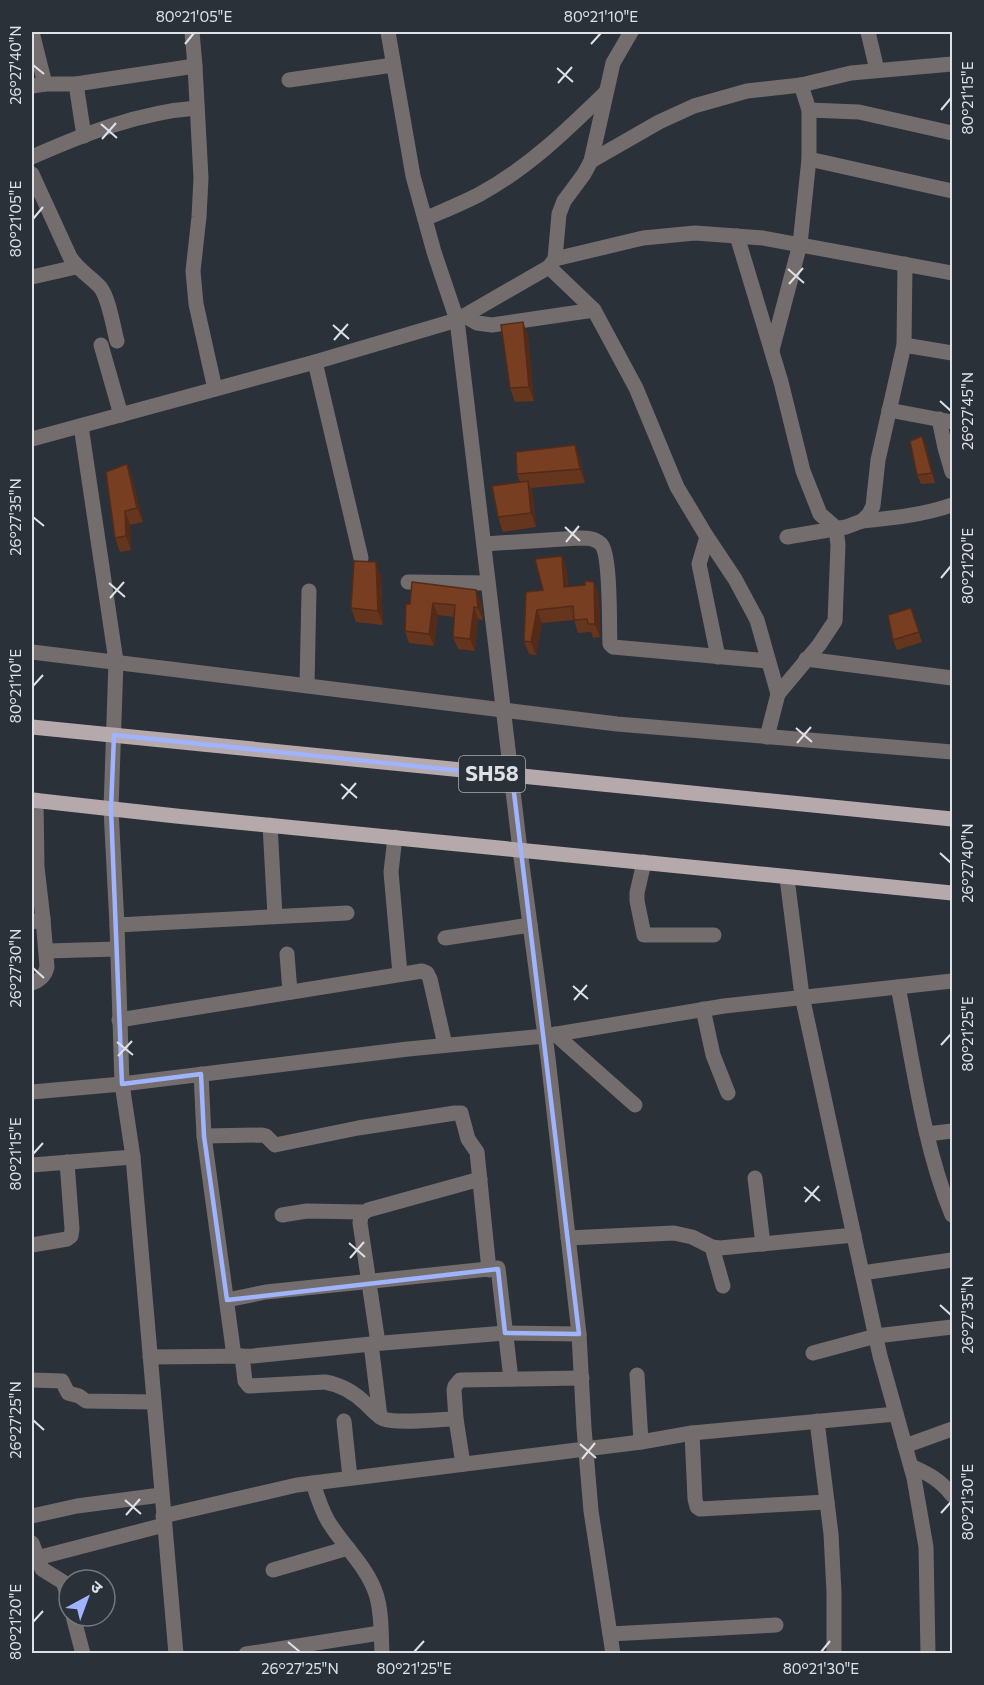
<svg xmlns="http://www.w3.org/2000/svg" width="984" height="1685" font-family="Commissioner,'Noto Sans Devanagari',sans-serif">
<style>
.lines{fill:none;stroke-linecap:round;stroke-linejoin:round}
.minor{stroke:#736d6e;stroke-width:15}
.major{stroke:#b5a9ac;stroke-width:15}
.wall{fill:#66351d}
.shaded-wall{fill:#532b18}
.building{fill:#773e22;stroke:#532b18;stroke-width:1.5}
.marked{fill:none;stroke:#a0b3fd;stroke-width:4.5;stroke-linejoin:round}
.ticks{fill:none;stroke:#dee2e7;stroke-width:2}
.labels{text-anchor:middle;stroke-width:6;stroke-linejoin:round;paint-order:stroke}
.shield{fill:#2b3138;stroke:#a8adb2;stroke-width:1.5}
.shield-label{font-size:21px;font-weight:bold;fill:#dee2e7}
.neatline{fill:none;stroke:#dee2e7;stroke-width:2}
.ticks-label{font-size:15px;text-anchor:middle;fill:#dee2e7}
</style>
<rect width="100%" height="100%" fill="#2b3138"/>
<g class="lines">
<g class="minor">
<path d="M32 32 45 84"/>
<path d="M192 32 195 66 201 178 199 217 193 271 196 304 215 389"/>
<path d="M388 32 413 176 434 252 457 320 520 850 548 1058 579 1334 584 1428 591 1511 613 1654"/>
<path d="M868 32 877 70"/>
<path d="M289 80 393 65"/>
<path d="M76 84 84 136"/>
<path d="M32 86 45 84H76L195 66"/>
<path d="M809 110 859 112 952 133"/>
<path d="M32 157C84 134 140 112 197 108"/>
<path d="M809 159 952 191"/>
<path d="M591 161 659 122 694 106 747 91 801 85 851 73 952 64"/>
<path d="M32 174 70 257C78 270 90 276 100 287 109 298 113 326 117 341"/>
<path d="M425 219C443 211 463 203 480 194 528 168 567 130 606 92"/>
<path d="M737 236 781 382 803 471 820 514 836 528 838 545 835 621 819 645 778 694"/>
<path d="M555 259 643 238 695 233 763 238 952 273"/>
<path d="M549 267 594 310 636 388 677 487 707 537 735 579 757 620 778 694 767 737"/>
<path d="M32 277 76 267"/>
<path d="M465 316 477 323 492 325 594 310"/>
<path d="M101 345 121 415"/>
<path d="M904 345 952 353"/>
<path d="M772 350 800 244 809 159V110L801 85"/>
<path d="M315 362 361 558"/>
<path d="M889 410 952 422"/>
<path d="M939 419 945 448 952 472"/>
<path d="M81 426 116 661 111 809 117 925 122 1084 133 1157 176 1654"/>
<path d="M32 439 315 362 457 320 549 267 555 259 559 214 564 201 584 174 591 161 613 63 631 32"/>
<path d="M862 521C893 518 923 515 952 505"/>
<path d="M707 537 699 564 718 657"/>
<path d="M787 537 846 527 862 521 869 514 873 506 878 460 904 345 905 264"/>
<path d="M484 544 579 538C587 538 595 538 601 544 611 555 609 626 610 644L613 647 768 661"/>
<path d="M408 582 488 583"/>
<path d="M32 652 617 724 952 752"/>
<path d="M806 659 952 678"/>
<path d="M307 685 309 591"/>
<path d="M270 825 275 916"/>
<path d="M395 837 391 872 400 974"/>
<path d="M644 862 637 893V901L644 935H714"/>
<path d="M787 878 802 996 880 1356 914 1478 926 1547 928 1654"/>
<path d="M32 922 43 919 37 867 36 800"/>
<path d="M117 925 347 913"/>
<path d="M445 938 530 925"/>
<path d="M46 951 117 949"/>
<path d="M287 954 290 992"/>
<path d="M32 983C40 980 45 976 47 967L43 919"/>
<path d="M898 987C913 1061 923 1145 952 1215"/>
<path d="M703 1009 713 1055 728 1093"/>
<path d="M119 1020 422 971 427 973 430 979 445 1045"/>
<path d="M555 1034 635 1105"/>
<path d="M201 1074 204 1136 234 1356"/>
<path d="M32 1092 122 1084 408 1049 545 1036 724 1006 952 981"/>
<path d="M927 1134 952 1131"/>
<path d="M204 1136 262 1135 266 1136 275 1145 358 1128 455 1113H461L468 1139 477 1152 489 1270"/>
<path d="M32 1165 133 1157"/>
<path d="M755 1178 763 1244"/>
<path d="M282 1215 307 1211 363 1212"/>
<path d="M568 1238 674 1233 692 1237 712 1247 720 1248 854 1235"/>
<path d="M32 1245 67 1239 71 1236 72 1229 67 1162"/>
<path d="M712 1247 723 1286"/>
<path d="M862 1273 952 1260"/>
<path d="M227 1300 266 1292 498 1268 511 1379"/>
<path d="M378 1343 360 1223 361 1215 368 1210 480 1179"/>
<path d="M371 1344 380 1417"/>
<path d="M813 1353 876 1336 952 1327"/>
<path d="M242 1356 245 1381 249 1386 325 1382C342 1385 354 1392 366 1404 371 1409 377 1416 384 1419 398 1424 439 1419 456 1419"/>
<path d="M150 1357 253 1356 371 1344 505 1333 579 1334"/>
<path d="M637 1375 641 1442"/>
<path d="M32 1380 62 1381 68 1393 79 1396 86 1401 154 1402"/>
<path d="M344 1421 350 1478"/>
<path d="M817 1421 831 1534 834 1592V1654"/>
<path d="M692 1433 695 1499 697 1507 700 1509 827 1502"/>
<path d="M905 1446 952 1429"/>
<path d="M463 1464 456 1419 454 1390 455 1386 460 1380 582 1378"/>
<path d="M911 1466C929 1474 940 1480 952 1495"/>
<path d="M313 1483C317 1496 321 1509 328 1521 343 1546 367 1566 376 1594 382 1612 381 1634 382 1654"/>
<path d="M32 1516 77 1506 161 1495"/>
<path d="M163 1516 297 1485 641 1442 692 1433 896 1414"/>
<path d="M32 1543 42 1569 63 1582 69 1600"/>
<path d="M37 1558 164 1525"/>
<path d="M273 1570 348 1548"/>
<path d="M73 1616 83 1654"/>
<path d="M610 1634 776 1625"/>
<path d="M246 1654 380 1633"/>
</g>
<g class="major">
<path d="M32 727 952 819"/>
<path d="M32 800 176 816 952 893"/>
</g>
</g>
<g class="wall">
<path d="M523 322 528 336 534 401 515 402 510 388Z"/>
<path d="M926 445 935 483 921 484 917 475Z"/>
<path d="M580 459 585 483 531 488 533 496 536 527 503 532 498 517 520 482 517 474Z"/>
<path d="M127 464 132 478 143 522 130 525 131 550 120 552 115 538Z"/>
<path d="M567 569 568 587 599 595 600 637 593 638 591 632 578 633 574 620 542 623 536 655 529 654 524 641 543 590Z"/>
<path d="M381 577 383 625 356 622 351 608Z"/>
<path d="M481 602 483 620 478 619 475 651 458 649 453 637 454 617 438 615 434 646 409 643 405 631 410 604Z"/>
<path d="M911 608 922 642 897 650 893 640Z"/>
</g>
<g class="shaded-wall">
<path d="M523 322 528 336 534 401 529 387Z"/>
<path d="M922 436 926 445 935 483 932 473Z"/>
<path d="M575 445 580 459 585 483 580 469Z"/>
<path d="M127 464 132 478 143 522 137 508Z"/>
<path d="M528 481 533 496 536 527 531 513Z"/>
<path d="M125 511 130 525 131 550 126 536Z"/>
<path d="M562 556 567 569 569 601 564 587Z"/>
<path d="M376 562 381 577 383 625 378 611Z"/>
<path d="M594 582 599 595 600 637 595 624Z"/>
<path d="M476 590 481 602 483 620 478 608Z"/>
<path d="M433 603 438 615 434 646 429 634Z"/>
<path d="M474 607 478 619 475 651 470 639Z"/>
<path d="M537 610 542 623 536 655 531 642Z"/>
</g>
<g class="building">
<path d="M523 322 529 387 510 388 501 325Z"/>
<path d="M922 436 932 473 917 475 910 441Z"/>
<path d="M575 445 580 469 517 474 516 452Z"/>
<path d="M127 464 137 508 125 511 126 536 115 538 106 472Z"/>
<path d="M528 481 531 513 498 517 492 486Z"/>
<path d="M562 556 564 587 585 585V581L594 582 595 624H588L587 619 574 620 573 606 537 610 531 642 524 641 526 592 543 590 535 559Z"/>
<path d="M354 561 376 562 378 611 351 608Z"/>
<path d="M412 582 476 590 478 608 474 607 470 639 453 637 455 605 433 603 429 634 405 631 406 604H410Z"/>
<path d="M911 608 919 632 893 640 888 615Z"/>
</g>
<path class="marked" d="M114 735 512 776 579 1334 505 1333 498 1269 227 1300 204 1136 201 1074 122 1084 111 809Z"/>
<path class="ticks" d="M185 44 194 33M591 44 601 33M33 65 44 74M557 68 573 82M558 83 572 67M941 110 951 98M101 124 117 138M102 139 116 123M33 219 43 207M788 269 804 283M789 284 803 268M333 325 349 339M334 340 348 324M940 401 951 411M33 517 44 526M565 527 580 541M566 542 579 526M941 578 951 566M109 583 125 597M110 598 124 582M33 686 43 675M796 728 812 742M797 743 811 727M341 784 357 798M342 799 356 783M940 853 951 863M33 968 44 978M573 986 588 999M574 1000 587 985M117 1042 133 1055M941 1045 951 1034M118 1056 132 1041M33 1154 43 1143M804 1187 820 1201M805 1202 819 1186M349 1243 365 1257M350 1258 364 1242M940 1305 951 1315M33 1420 44 1430M580 1444 596 1458M582 1459 595 1443M125 1500 141 1514M941 1513 951 1502M126 1515 140 1499M33 1622 43 1611M288 1642 300 1652M414 1652 424 1641M821 1652 830 1641"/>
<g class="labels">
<rect class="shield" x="459" y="756" width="66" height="36" rx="4.5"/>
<g class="shield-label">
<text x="492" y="781">SH58</text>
</g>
</g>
<rect width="984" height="1685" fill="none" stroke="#2b3138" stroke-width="66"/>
<g transform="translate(87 1598) rotate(41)"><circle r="28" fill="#2b3138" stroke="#73787e" stroke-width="1.5"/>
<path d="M0-4.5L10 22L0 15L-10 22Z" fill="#a0b3fd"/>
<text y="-9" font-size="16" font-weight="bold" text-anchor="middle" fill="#dee2e7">उ</text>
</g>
<rect x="33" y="33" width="918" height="1619" class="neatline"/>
<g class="ticks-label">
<text x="194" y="22">80°21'05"E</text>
<text x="601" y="22">80°21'10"E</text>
<text transform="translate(16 65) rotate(-90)" y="5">26°27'40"N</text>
<text transform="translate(968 98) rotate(-90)" y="5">80°21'15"E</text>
<text transform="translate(16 219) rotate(-90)" y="5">80°21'05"E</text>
<text transform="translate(968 411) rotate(-90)" y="5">26°27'45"N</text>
<text transform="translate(16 517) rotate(-90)" y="5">26°27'35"N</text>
<text transform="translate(968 566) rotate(-90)" y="5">80°21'20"E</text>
<text transform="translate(16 686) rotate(-90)" y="5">80°21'10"E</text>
<text transform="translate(968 863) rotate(-90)" y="5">26°27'40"N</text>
<text transform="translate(16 968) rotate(-90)" y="5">26°27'30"N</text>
<text transform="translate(968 1034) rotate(-90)" y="5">80°21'25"E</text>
<text transform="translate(16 1154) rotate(-90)" y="5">80°21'15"E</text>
<text transform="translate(968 1315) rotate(-90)" y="5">26°27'35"N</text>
<text transform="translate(16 1420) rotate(-90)" y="5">26°27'25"N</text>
<text transform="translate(968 1502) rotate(-90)" y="5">80°21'30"E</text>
<text transform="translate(16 1622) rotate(-90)" y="5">80°21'20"E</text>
<text x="300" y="1674">26°27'25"N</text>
<text x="414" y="1674">80°21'25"E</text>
<text x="821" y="1674">80°21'30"E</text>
</g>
</svg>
